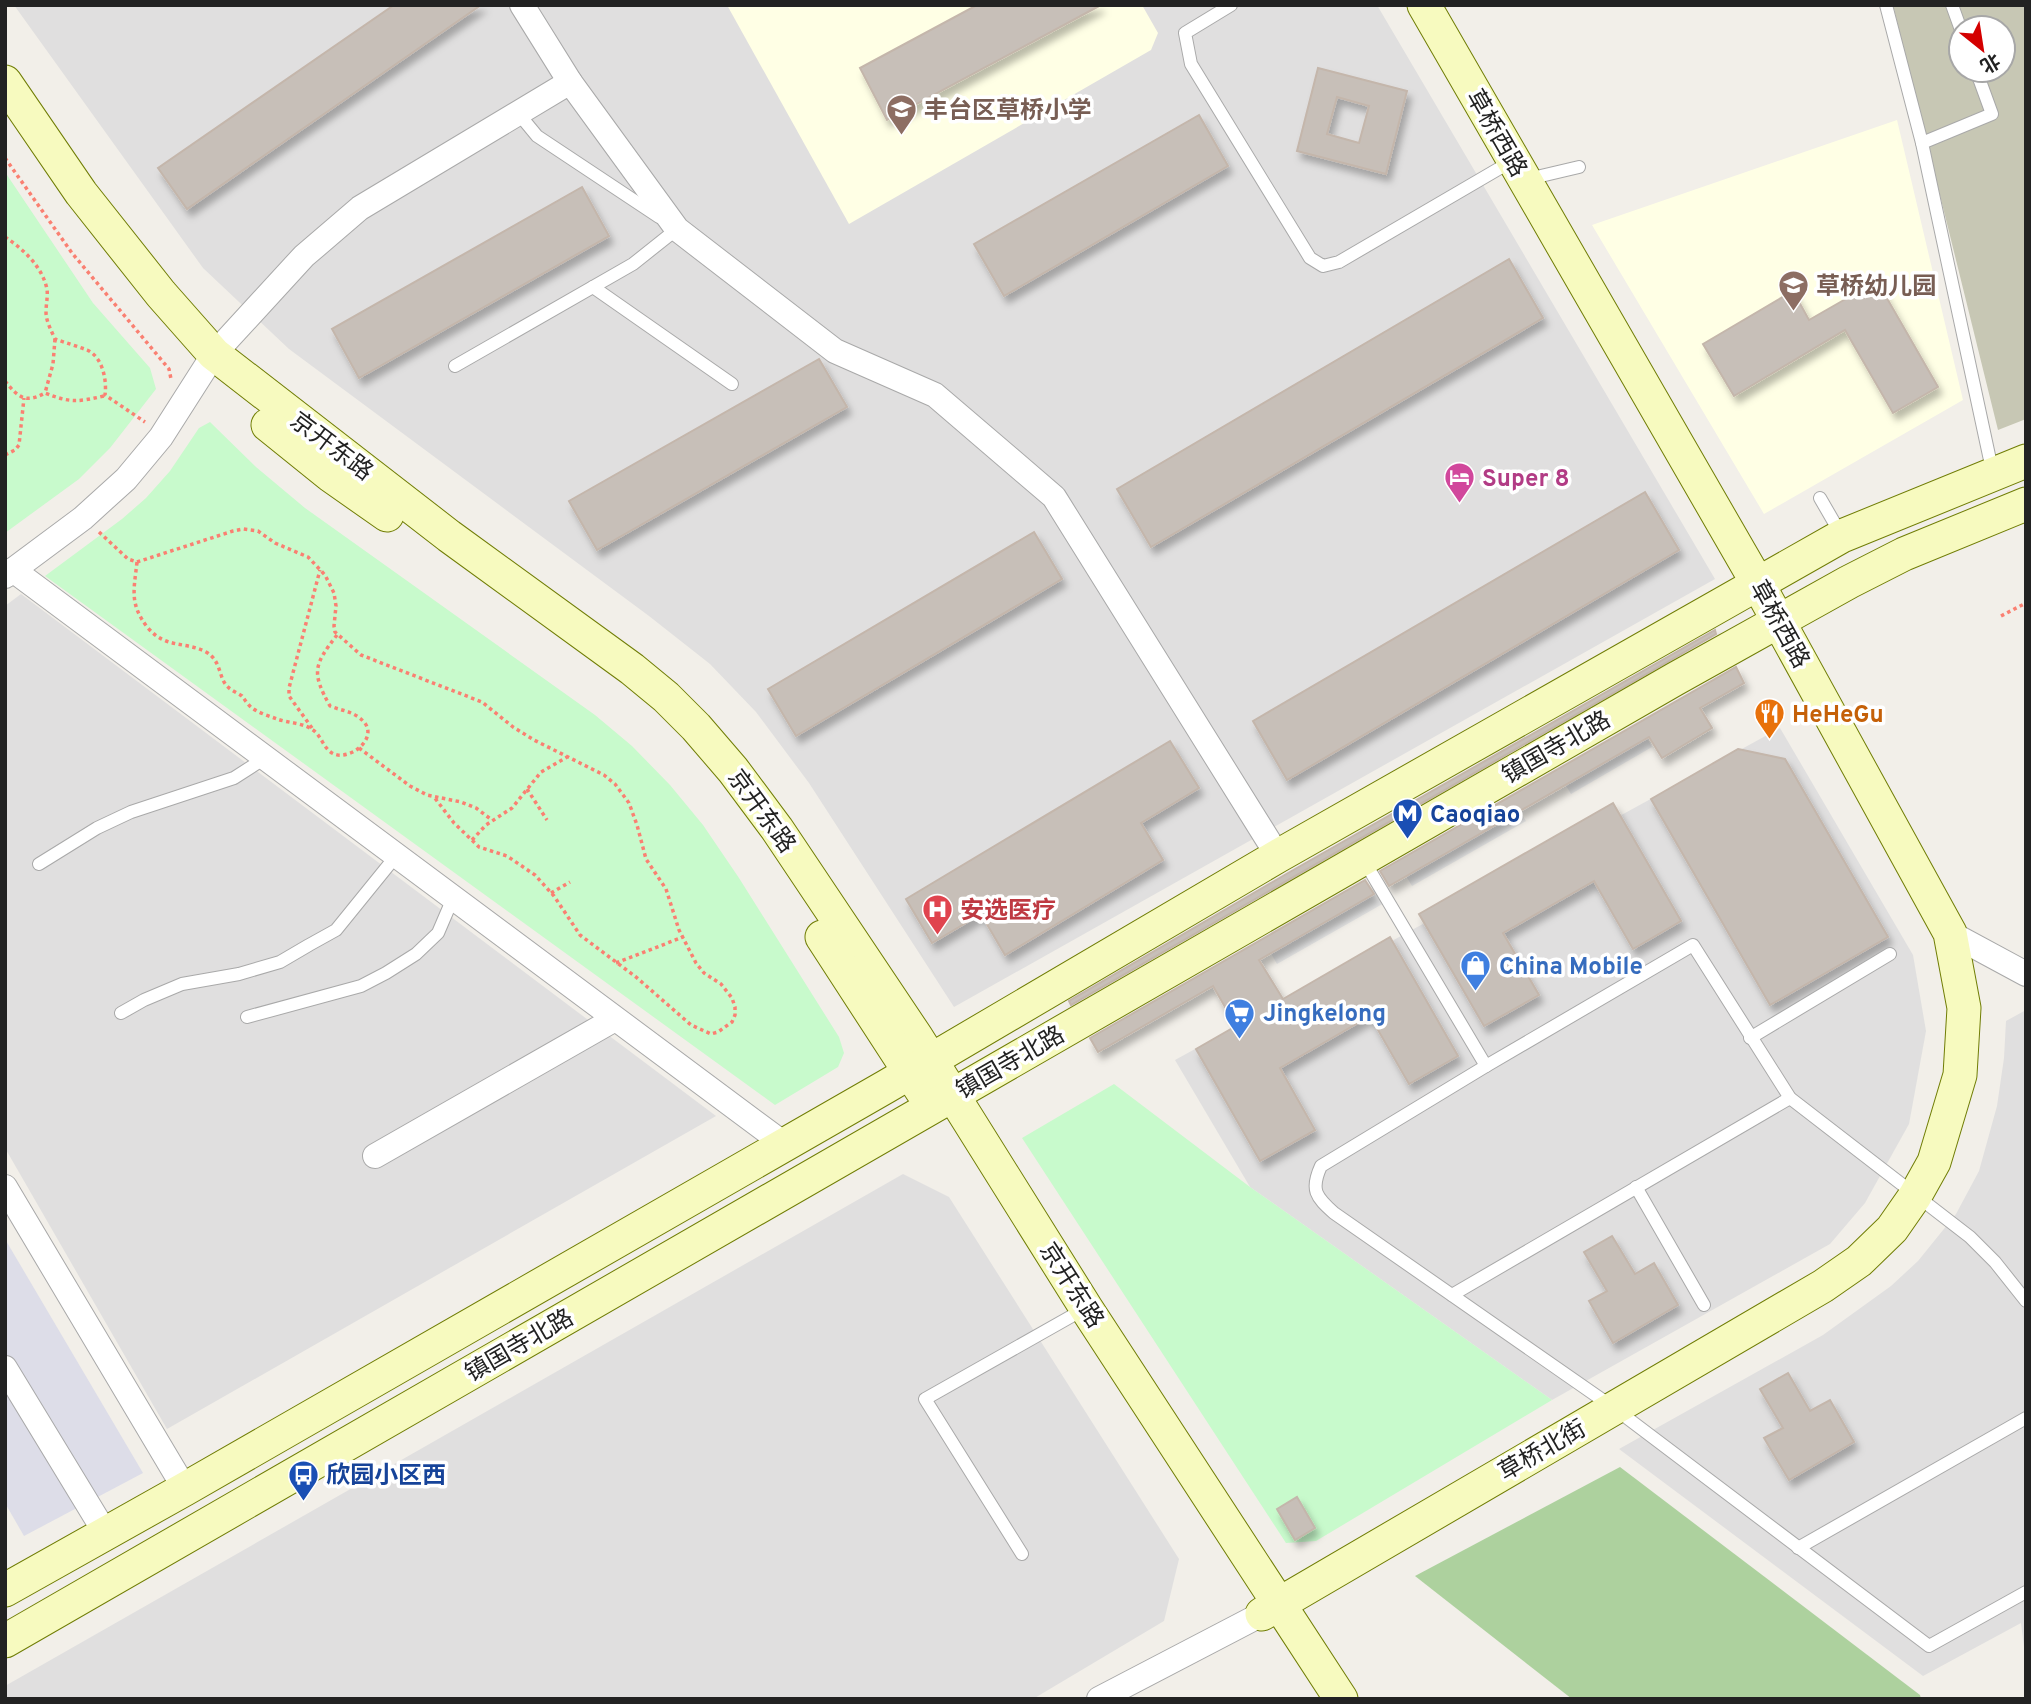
<svg xmlns="http://www.w3.org/2000/svg" width="2031" height="1704" font-family="Overpass,'Noto Sans SC',sans-serif">
<style>
.residential{fill:#e0dfdf}
.education{fill:#ffffe5}
.construction{fill:#c7c7b4;fill-rule:evenodd}
.forest{fill:#add19e}
.park{fill:#c8facc}
.parking{fill:#e2e2e2}
.plaza{fill:#dddde8}
.building{fill:#c7bfb8;stroke:#c4b6ab;stroke-width:2;fill-rule:evenodd;filter:url(#shadow)}
.lines{fill:none;stroke-linecap:round;stroke-linejoin:round}
.lane-casing{stroke:#a9a9a9;stroke-width:14}
.street-casing{stroke:#a9a9a9;stroke-width:26}
.secondary-casing{stroke:#707d05;stroke-width:35}
.path{stroke:#fa8072;stroke-width:3.5;stroke-dasharray:3.5 3.5;stroke-linecap:butt}
.lane{stroke:#fff;stroke-width:12}
.street{stroke:#fff;stroke-width:24}
.secondary{stroke:#f7fabf;stroke-width:33}
.labels{text-anchor:middle;stroke-width:7;stroke-linejoin:round;paint-order:stroke}
.education-label{font-size:24px;font-weight:bold;fill:#785e54;stroke:#fff;text-anchor:start}
.street-label{font-size:24px;fill:#222;stroke:#fff}
.hotel-label{font-size:24px;font-weight:bold;fill:#b23c85;stroke:#fff;text-anchor:start}
.food-label{font-size:24px;font-weight:bold;fill:#c56008;stroke:#fff;text-anchor:start}
.transit-label{font-size:24px;font-weight:bold;fill:#164399;stroke:#fff;text-anchor:start}
.health-label{font-size:24px;font-weight:bold;fill:#be3a42;stroke:#fff;text-anchor:start}
.shop-label{font-size:24px;font-weight:bold;fill:#366cbe;stroke:#fff;text-anchor:start}
</style>
<defs>
<filter id="shadow"><feDropShadow dx="4" dy="7" stdDeviation="3.5" flood-color="#0004"/></filter>
</defs>
<rect width="100%" height="100%" fill="#f2efe9"/>
<g class="residential">
<path d="M14 5H1377L1715 579 954 1007 809 783 756 712 710 664 649 616 289 349 203 268Z"/>
<path d="M21 594 716 1116 167 1429 5 1148V606Z"/>
<path d="M1780 728 1913 955 1926 1031 1909 1124 1865 1203 1830 1244 1552 1400 1250 1187 1175 1060Z"/>
<path d="M2026 1010V1663L2021 1623 1923 1676 1619 1449 1823 1335 1891 1286 1918 1261 1956 1214 1979 1171 1997 1106 2004 1058 2006 1021Z"/>
<path d="M903 1174 949 1197 1179 1559 1164 1621 1033 1699H5V1686Z"/>
</g>
<g class="education">
<path d="M727 5H1142L1158 33 1151 50 849 224Z"/>
<path d="M1897 120 1963 400 1764 514 1592 225Z"/>
</g>
<path class="construction" d="M1893 5H2026V419L1998 430ZM1961 28H2003V70H1961Z"/>
<path class="forest" d="M1620 1467 1920 1695 1921 1699H1572L1415 1576Z"/>
<g class="park">
<path d="M5 172 93 303 150 368 156 389 110 448 79 479 5 533Z"/>
<path d="M210 422 256 467 305 508 595 715 632 746 670 785 703 825 739 878 839 1037 844 1053 838 1067 775 1105 45 576 122 519 146 498 170 471 199 428Z"/>
<path d="M1114 1084 1250 1187 1552 1400 1316 1541 1286 1543 1022 1138Z"/>
</g>
<g class="parking">
<path d="M1644 733 1652 747 1571 794 1562 779Z"/>
<path d="M1517 807 1526 821 1412 886 1403 871Z"/>
<path d="M1377 887 1386 902 1277 964 1269 950Z"/>
</g>
<path class="plaza" d="M5 1239 143 1473 24 1536 5 1503Z"/>
<g class="building">
<path d="M394 5H481L187 209 158 168Z"/>
<path d="M977 5H1101L887 120 860 68Z"/>
<path d="M1318 68 1407 91 1386 174 1297 151ZM1337 97 1369 106 1359 143 1327 134Z"/>
<path d="M1199 115 1228 166 1004 296 974 244Z"/>
<path d="M582 187 609 236 359 378 332 329Z"/>
<path d="M1509 259 1543 318 1151 547 1117 489Z"/>
<path d="M1877 281 1938 387 1893 413 1845 330 1734 396 1703 344 1793 291 1809 320Z"/>
<path d="M819 359 847 407 597 550 569 501Z"/>
<path d="M1645 492 1679 550 1287 780 1253 721Z"/>
<path d="M1034 532 1062 579 796 736 768 689Z"/>
<path d="M1715 630 1716 634 1071 1005 1069 1001 1288 873Z"/>
<path d="M1736 667 1744 683 1700 708 1712 728 1662 758 1649 737 1389 886 1380 871Z"/>
<path d="M1170 741 1199 788 1141 823 1163 860 1005 955 981 914 932 943 906 899Z"/>
<path d="M1738 749 1785 759 1888 937 1770 1005 1651 799Z"/>
<path d="M1613 803 1681 921 1633 949 1594 881 1503 933 1539 995 1484 1026 1419 914Z"/>
<path d="M1365 880 1374 894 1259 960 1283 999 1390 937 1458 1056 1409 1084 1370 1016 1280 1068 1315 1130 1260 1161 1196 1049 1236 1026 1213 986 1098 1052 1090 1038Z"/>
<path d="M1612 1236 1635 1274 1654 1263 1678 1305 1613 1343 1589 1301 1607 1291 1584 1252Z"/>
<path d="M1788 1373 1810 1411 1830 1400 1854 1442 1789 1480 1764 1438 1783 1428 1760 1389Z"/>
<path d="M1297 1497 1315 1528 1295 1540 1277 1509Z"/>
</g>
<g class="lines">
<defs>
<g id="lane">
<path d="M1231 5 1185 33 1191 64 1310 258 1323 266 1339 262 1512 161"/>
<path d="M1886 5 1922 143"/>
<path d="M1952 5 1961 30"/>
<path d="M1976 70 1992 114 1922 143 1993 474"/>
<path d="M518 113 537 136 659 217"/>
<path d="M1528 179 1579 167"/>
<path d="M593 287 732 384"/>
<path d="M455 366 633 264 677 229 674 227"/>
<path d="M1820 498 1842 536"/>
<path d="M1363 859 1486 1066"/>
<path d="M39 864 97 828 131 812 234 778 265 758"/>
<path d="M121 1013 144 1000 182 984 239 974 280 962 309 945 336 930 396 856"/>
<path d="M247 1017 361 986 386 973 416 954 438 933 453 898"/>
<path d="M1750 1038 1890 954"/>
<path d="M1636 1187 1704 1305"/>
<path d="M1452 1295 1790 1098"/>
<path d="M2026 1301 1995 1262 1970 1237 1790 1098 1693 945 1486 1066 1321 1166C1310 1190 1316 1197 1334 1213L1614 1408 1929 1646 2026 1592"/>
<path d="M1798 1548 2026 1418"/>
<path d="M1022 1554 925 1399 1086 1308"/>
</g>
<g id="street">
<path d="M522 5 570 82"/>
<path d="M13 570 784 1144"/>
<path d="M5 576 83 518 126 479 161 437 214 354 304 256 360 208 570 82 677 229 835 351 935 395 1054 497 1278 856"/>
<path d="M1950 933 2026 974"/>
<path d="M375 1156 615 1019"/>
<path d="M5 1187 185 1489"/>
<path d="M5 1368 106 1534"/>
<path d="M1099 1699 1262 1614"/>
</g>
<g id="secondary">
<path d="M5 82 81 193 161 294 214 354 449 536 632 669 666 697 696 727 733 770 777 829 917 1038 1086 1308 1341 1699"/>
<path d="M268 425 330 475 387 515"/>
<path d="M822 937 922 1091"/>
<path d="M5 1590 185 1489 887 1086 1278 856 1842 536 2026 461"/>
<path d="M1262 1614 1823 1286 1859 1261 1892 1229 1915 1196 1934 1162 1960 1075 1964 1008 1950 933 1758 584 1424 5"/>
<path d="M5 1641 1675 679 1849 582 1904 554 2026 504"/>
</g>
</defs>
<use href="#lane" class="lane-casing"/>
<use href="#street" class="street-casing"/>
<use href="#secondary" class="secondary-casing"/>
<g class="path">
<path d="M5 158 72 253 169 369 171 379"/>
<path d="M5 237C23 249 42 266 47 289 48 297 46 304 46 312 46 321 51 330 55 339 66 343 77 346 87 350 103 357 107 381 105 395L145 422"/>
<path d="M55 339 53 364 45 393C70 403 78 402 104 396"/>
<path d="M5 381C18 397 25 404 45 393"/>
<path d="M5 455 15 450 19 445 24 398"/>
<path d="M99 532 128 559 137 562 233 531 243 529 258 531 275 543 308 557 325 575 334 593 336 606 334 626 335 632 361 655 482 702 513 727 534 740 604 775 615 784 629 803 637 825 646 859 666 889 679 930 696 963 704 973 721 984 732 998 735 1007V1015L732 1022 718 1032 711 1034 691 1025 636 977 580 935 554 896 535 875 507 856 479 847 454 823 434 797"/>
<path d="M137 562C134 590 129 604 148 628 166 649 185 641 206 652 222 661 218 678 228 687 232 691 238 693 242 696 245 700 248 705 252 708 259 713 269 716 277 719 288 723 304 723 313 730 323 737 324 753 338 755 355 757 377 737 364 722 354 711 342 711 330 706 311 672 314 665 337 635"/>
<path d="M2001 616 2026 603"/>
<path d="M312 728 289 696V688L320 570"/>
<path d="M359 748 410 786 427 795 461 802 476 808 492 820"/>
<path d="M527 789 547 820"/>
<path d="M472 840 486 825 512 808 541 772 567 757"/>
<path d="M551 893 570 882"/>
<path d="M616 963 683 937"/>
</g>
<use href="#lane" class="lane"/>
<use href="#street" class="street"/>
<use href="#secondary" class="secondary"/>
</g>
<defs>
<symbol id="school-pin" viewBox="-11 -11 22 30"><path d="M0 17L-7.5 6A9.5 9.5 0 1 1 7.5 6Z" fill="#8d6e63" stroke="#fff"/><path d="M0-5L7-2L0 1L-7-2ZM-4 1L0 2.5L4 1V4Q0 6-4 4Z" fill="#fff"/></symbol>
<symbol id="hotel-pin" viewBox="-11 -11 22 30"><path d="M0 17L-7.5 6A9.5 9.5 0 1 1 7.5 6Z" fill="#d1479c" stroke="#fff"/><path d="M-6-4.5h1.5V1H6V5H4.5V3h-9V5H-6ZM-4 0a1.8 1.8 0 1 1 3.6 0ZM.5 0V-2.5h3Q6-2.5 6 0Z" fill="#fff"/></symbol>
<symbol id="restaurant-pin" viewBox="-11 -11 22 30"><path d="M0 17L-7.5 6A9.5 9.5 0 1 1 7.5 6Z" fill="#e8710a" stroke="#fff"/><path d="M-5-6h1v4h1v-4h1v4h1v-4h1v5L-1.5 .5V6h-2V.5L-5-1ZM5-6V6H3V1.5H1.5Q1.5-4 5-6Z" fill="#fff"/></symbol>
<symbol id="metro-pin" viewBox="-11 -11 22 30"><path d="M0 17L-7.5 6A9.5 9.5 0 1 1 7.5 6Z" fill="#1a4fb4" stroke="#fff"/><path d="M-5.5 5V-5H-3L0 0L3-5H5.5V5H3V-.5L0 4L-3-.5V5Z" fill="#fff"/></symbol>
<symbol id="hospital-pin" viewBox="-11 -11 22 30"><path d="M0 17L-7.5 6A9.5 9.5 0 1 1 7.5 6Z" fill="#e0444e" stroke="#fff"/><path d="M-5-5h3v3.5h4V-5h3V5h-3V1.5h-4V5h-3Z" fill="#fff"/></symbol>
<symbol id="shop-pin" viewBox="-11 -11 22 30"><path d="M0 17L-7.5 6A9.5 9.5 0 1 1 7.5 6Z" fill="#3f7fe0" stroke="#fff"/><path d="M-5-2.5h2.3a2.7 3.5 0 0 1 5.4 0H5L5.5 6h-11ZM-1.5-2.5h3a1.5 2.3 0 0 0-3 0Z" fill="#fff"/></symbol>
<symbol id="supermarket-pin" viewBox="-11 -11 22 30"><path d="M0 17L-7.5 6A9.5 9.5 0 1 1 7.5 6Z" fill="#3f7fe0" stroke="#fff"/><path d="M-6-5.5h2.5l.6 2H6L4.5 2H-2.5L-4.4-4H-6ZM-1.5 3.2a1.3 1.3 0 1 0 .1 0ZM3 3.2a1.3 1.3 0 1 0 .1 0Z" fill="#fff"/></symbol>
<symbol id="bus-pin" viewBox="-11 -11 22 30"><path d="M0 17L-7.5 6A9.5 9.5 0 1 1 7.5 6Z" fill="#1a4fb4" stroke="#fff"/><path d="M-5-6H5V4H4V6H2V4H-2V6H-4V4H-5ZM-3.5-4V0h7V-4ZM-3.5 1.2v1.5H-2V1.2ZM2 1.2v1.5H3.5V1.2Z" fill="#fff"/></symbol>
</defs>
<g fill-rule="evenodd">
<use href="#school-pin" x="884" y="92" width="35" height="47"/>
<use href="#school-pin" x="1776" y="268" width="35" height="47"/>
<use href="#hotel-pin" x="1442" y="460" width="35" height="47"/>
<use href="#restaurant-pin" x="1752" y="696" width="35" height="47"/>
<use href="#metro-pin" x="1390" y="796" width="35" height="47"/>
<use href="#hospital-pin" x="920" y="892" width="35" height="47"/>
<use href="#shop-pin" x="1458" y="948" width="35" height="47"/>
<use href="#supermarket-pin" x="1222" y="996" width="35" height="47"/>
<use href="#bus-pin" x="286" y="1458" width="35" height="47"/>
</g>
<g class="labels">
<g class="education-label">
<text x="924" y="118">丰台区草桥小学</text>
<text x="1816" y="294">草桥幼儿园</text>
</g>
<g class="street-label">
<text transform="translate(1497 133) rotate(60)" y="8">草桥西路</text>
<text transform="translate(332 446) rotate(37)" y="8">京开东路</text>
<text transform="translate(1780 624) rotate(61)" y="8">草桥西路</text>
<text transform="translate(1556 747) rotate(-30)" y="8">镇国寺北路</text>
<text transform="translate(762 811) rotate(54)" y="8">京开东路</text>
<text transform="translate(1010 1062) rotate(-30)" y="8">镇国寺北路</text>
<text transform="translate(1072 1285) rotate(57)" y="8">京开东路</text>
<text transform="translate(519 1345) rotate(-30)" y="8">镇国寺北路</text>
<text transform="translate(1542 1450) rotate(-30)" y="8">草桥北街</text>
</g>
<g class="hotel-label">
<text x="1482" y="486">Super 8</text>
</g>
<g class="food-label">
<text x="1792" y="722">HeHeGu</text>
</g>
<g class="transit-label">
<text x="1430" y="822">Caoqiao</text>
<text x="326" y="1483">欣园小区西</text>
</g>
<g class="health-label">
<text x="960" y="918">安选医疗</text>
</g>
<g class="shop-label">
<text x="1499" y="974">China Mobile</text>
<text x="1263" y="1021">Jingkelong</text>
</g>
</g>
<rect width="2031" height="1704" fill="none" stroke="#222222" stroke-width="14"/>
<g transform="translate(1982 49) rotate(150)"><circle r="33" fill="#ffffff" stroke="#a7a7a7" stroke-width="2"/>
<path d="M0-5L12 26L0 18L-12 26Z" fill="#d40000"/>
<text y="-10" font-size="19" font-weight="bold" text-anchor="middle" fill="#222222">北</text>
</g>
</svg>
